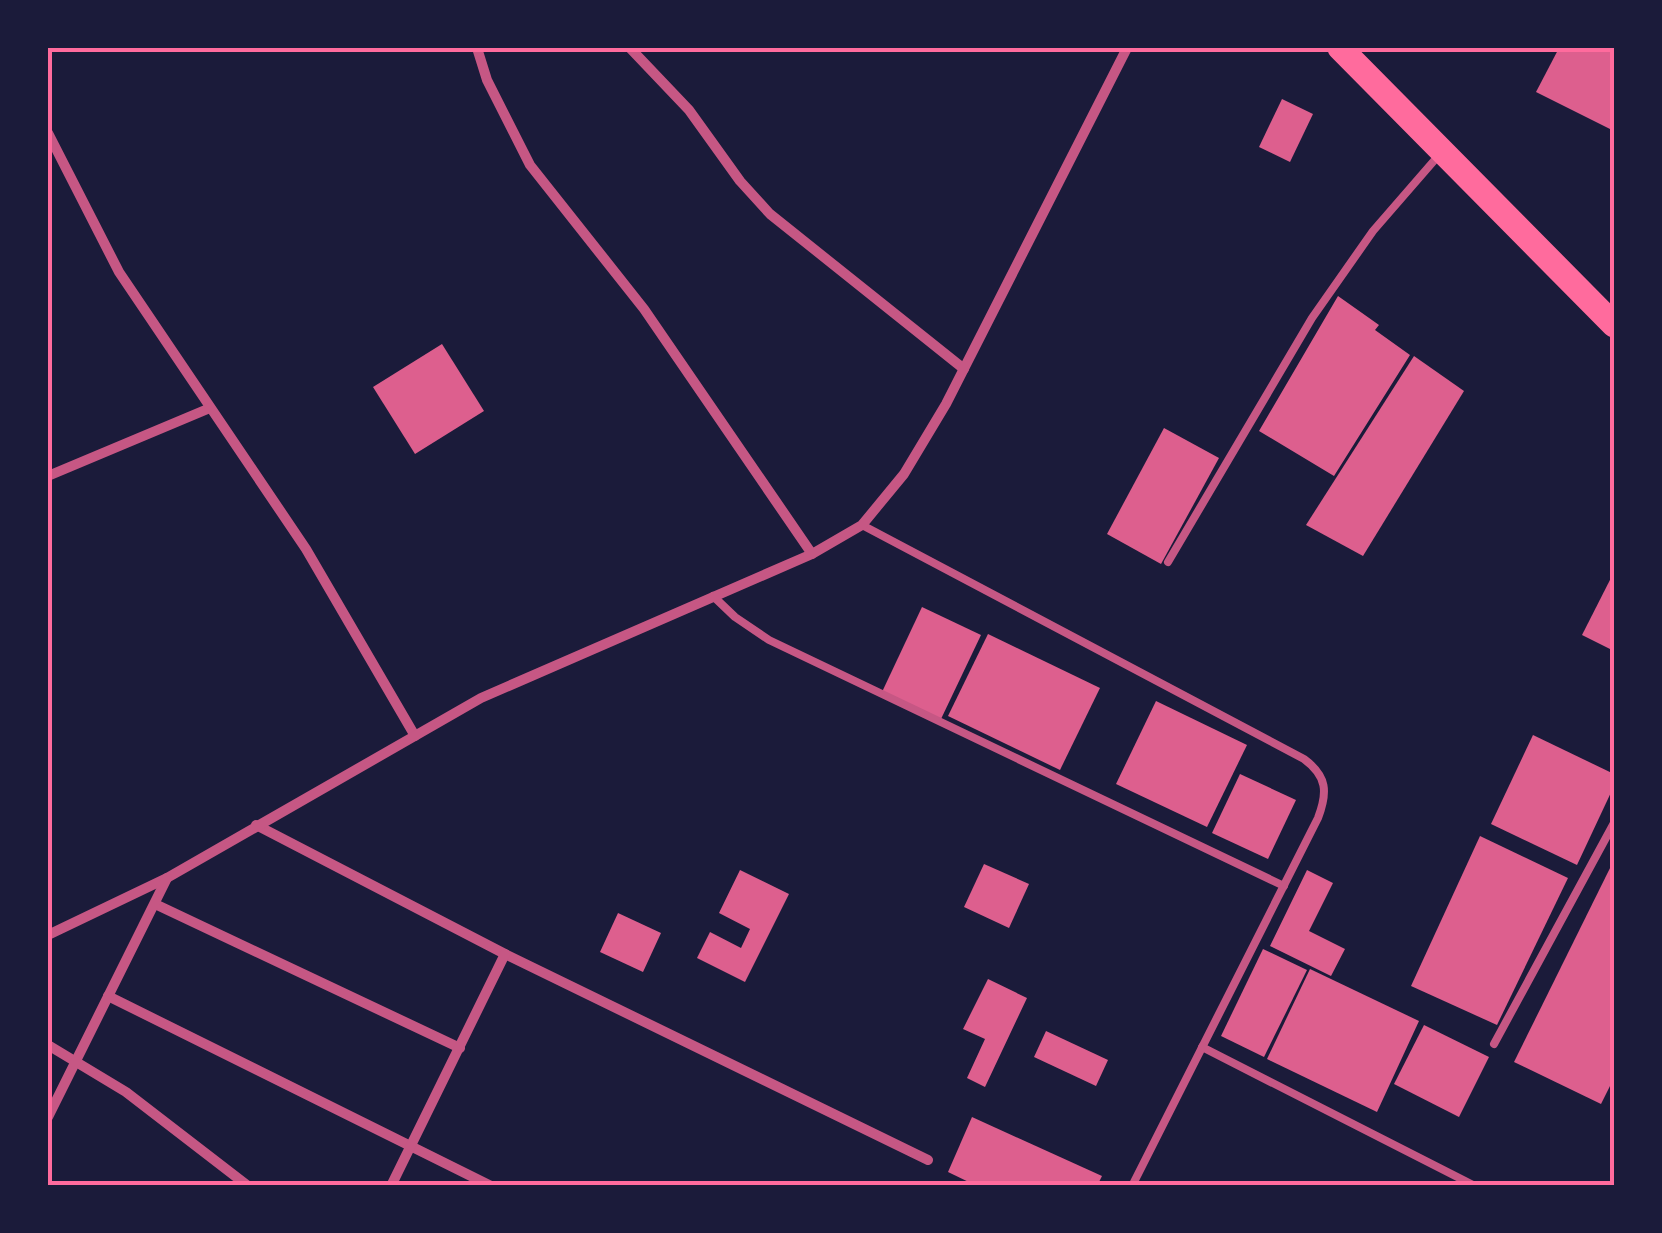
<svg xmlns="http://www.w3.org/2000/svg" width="1662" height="1233" font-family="'Sofia Sans Condensed',sans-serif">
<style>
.building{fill:#dd5f8e}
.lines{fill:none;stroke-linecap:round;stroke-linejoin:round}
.service{stroke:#c65784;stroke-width:8}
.minor{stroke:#c65784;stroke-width:10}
.primary{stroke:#ff6b9d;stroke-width:25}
.neatline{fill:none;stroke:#ff6b9d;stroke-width:4}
</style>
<rect width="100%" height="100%" fill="#1b1b3a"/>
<g class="building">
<path d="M1559 48H1614V131L1536 92Z"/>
<path d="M1282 99 1313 114 1290 162 1259 147Z"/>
<path d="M1338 296 1379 325 1375 330 1410 355 1334 476 1259 431Z"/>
<path d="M442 344 484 411 415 454 373 387Z"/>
<path d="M1414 356 1464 391 1363 556 1306 525Z"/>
<path d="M1164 428 1219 458 1161 564 1107 534Z"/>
<path d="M1614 572V651L1582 635Z"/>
<path d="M922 607 981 635 941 719 882 692Z"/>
<path d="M988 634 1100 688 1060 770 948 716Z"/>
<path d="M1156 701 1247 745 1207 827 1116 784Z"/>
<path d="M1533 735 1614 774V786L1577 865 1491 824Z"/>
<path d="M1240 774 1296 800 1268 859 1212 833Z"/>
<path d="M1480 836 1568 878 1497 1025 1411 986Z"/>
<path d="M1614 860V1078L1601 1104 1514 1062Z"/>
<path d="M984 864 1029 884 1009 928 964 907Z"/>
<path d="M740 870 789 894 745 982 697 958 710 932 741 948 750 929 719 913Z"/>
<path d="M1307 870 1333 883 1309 931 1345 949 1331 976 1270 946Z"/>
<path d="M618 913 661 933 643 972 600 952Z"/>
<path d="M1263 949 1307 970 1264 1057 1221 1036Z"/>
<path d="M1310 969 1419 1021 1377 1112 1267 1059Z"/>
<path d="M988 979 1027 998 985 1087 967 1078 985 1039 963 1029Z"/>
<path d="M1424 1025 1489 1057 1459 1117 1394 1084Z"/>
<path d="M1046 1031 1108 1060 1096 1086 1034 1057Z"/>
<path d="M972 1117 1102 1176 1097 1186H977L948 1172Z"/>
</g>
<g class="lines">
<g class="service">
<path d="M862 525 1304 759C1327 776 1328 792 1318 818L1132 1186"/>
<path d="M1168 562 1312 318 1373 231 1439 155"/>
<path d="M713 596 735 617 769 640 1284 886"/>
<path d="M1494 1044 1614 823"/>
<path d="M1202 1047 1475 1186"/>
</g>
<g class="minor">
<path d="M477 48 487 80 530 165 644 309 812 554"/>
<path d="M630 48 689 110 740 181 770 214 964 369"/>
<path d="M48 133 119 272 306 549 415 736"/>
<path d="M48 476 210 408"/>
<path d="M256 825 505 954 928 1160"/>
<path d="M155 904 460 1048"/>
<path d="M48 935 167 878 481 698 812 554 862 525 904 474 946 404 1127 48"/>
<path d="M108 996 491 1186"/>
<path d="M48 1045 126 1092 248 1186"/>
<path d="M48 1117 167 878"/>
<path d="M391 1186 505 954"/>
</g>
<path class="primary" d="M1340 48 1614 325"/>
</g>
<rect width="1662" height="1233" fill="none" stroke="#1b1b3a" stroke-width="100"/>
<rect x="50" y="50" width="1562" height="1133" class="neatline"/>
</svg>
